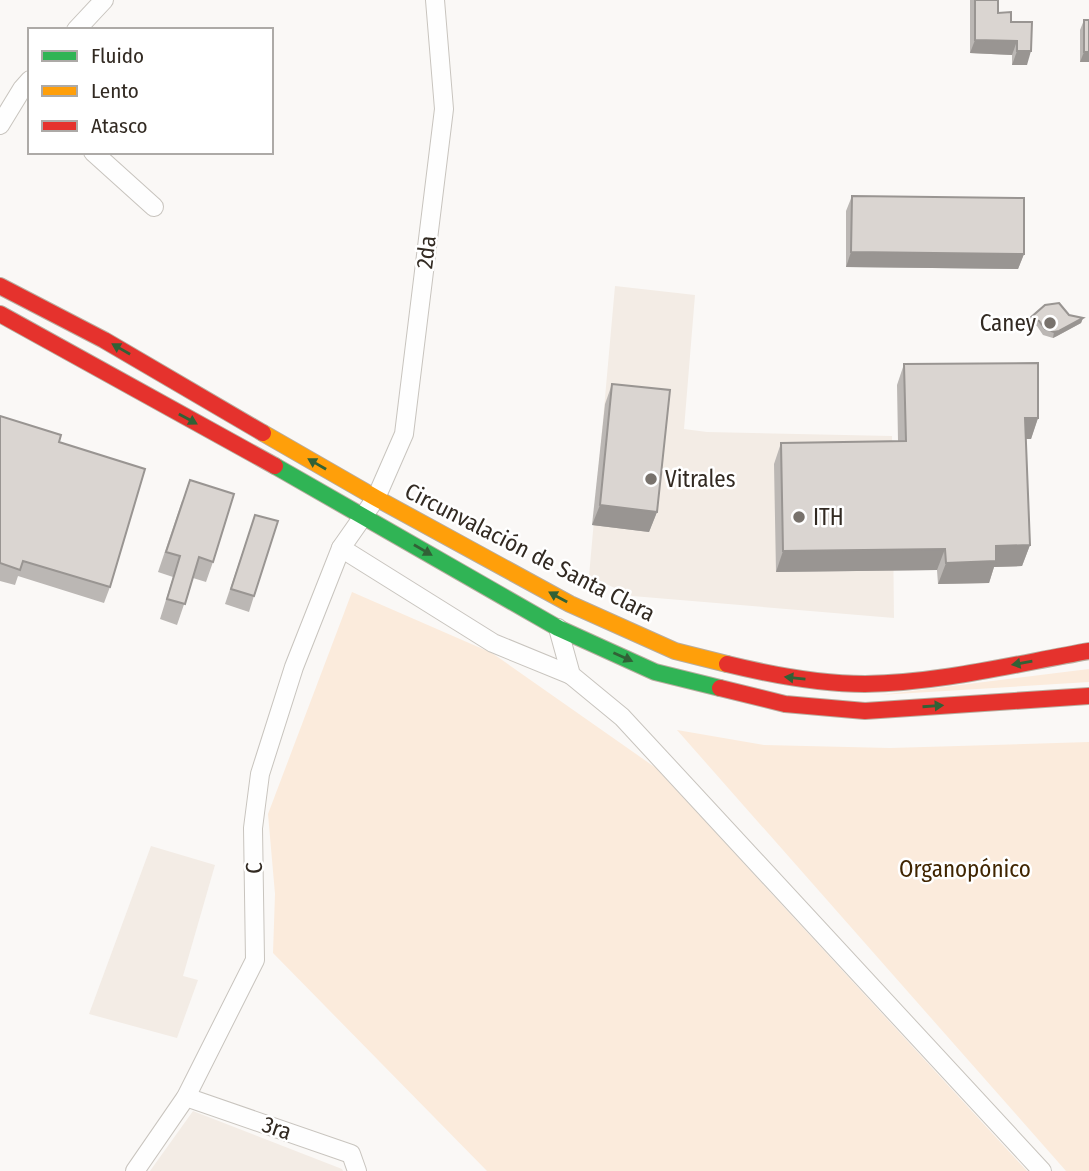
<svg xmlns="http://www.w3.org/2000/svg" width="1089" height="1171" font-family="'Fira Sans Condensed',sans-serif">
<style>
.built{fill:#f3ece5}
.green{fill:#fbebdc}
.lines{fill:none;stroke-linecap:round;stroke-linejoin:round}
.street-casing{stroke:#c8c4be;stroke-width:20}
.fast-casing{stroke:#b8ad9f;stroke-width:18}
.slow-casing{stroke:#b8ad9f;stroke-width:18}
.jam-casing{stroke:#b8ad9f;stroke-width:18}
.street{stroke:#fefefe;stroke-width:18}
.fast{stroke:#30b455;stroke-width:16}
.slow{stroke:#ff9f0a;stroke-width:16}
.jam{stroke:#e5322d;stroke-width:16}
.wall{fill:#bbb7b4}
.shaded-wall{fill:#999592}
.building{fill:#dad5d1;stroke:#999592;stroke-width:2}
.oneway{fill:#316136}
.poi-dot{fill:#78726c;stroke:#fff;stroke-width:2.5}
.labels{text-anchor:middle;stroke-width:5;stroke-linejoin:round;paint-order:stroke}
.street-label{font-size:23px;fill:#322a22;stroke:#fff}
.poi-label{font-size:23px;fill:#322a22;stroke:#fff;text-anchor:start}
.park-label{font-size:23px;fill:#402501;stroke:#fff}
</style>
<rect width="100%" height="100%" fill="#faf8f6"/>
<g class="built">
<path d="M615 286 695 295 684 429 707 432 892 436 894 618 632 596 589 576Z"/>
<path d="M151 846 215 865 183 976 198 980 177 1038 89 1014Z"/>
<path d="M193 1111 342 1169 343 1171H150Z"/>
</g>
<g class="green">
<path d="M352 592 492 653 656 768 1027 1171H487L273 953 275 894 268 814Z"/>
<path d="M1089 669V682L880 695Z"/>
<path d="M677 730 764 745 890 748 1089 742V1171H1066Z"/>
</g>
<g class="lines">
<defs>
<g id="street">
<path d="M76 30 104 0"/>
<path d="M0 125 22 89 30 80"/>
<path d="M93 152 154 207"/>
<path d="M341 548 493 643 571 675"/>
<path d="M558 628 571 675 622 717 1042 1171"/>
<path d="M186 1097 351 1154 357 1171"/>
<path d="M135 1171 186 1097 255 960 253 828 260 774 294 667 341 548 376 498 404 434 444 109 435 0"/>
</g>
<path id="fast" d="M275 466 558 628 655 672 720 688"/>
<path id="slow" d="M263 433 376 498 570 604 675 651 727 664"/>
<g id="jam">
<path d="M0 286 104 340 263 433"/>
<path d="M0 314 275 466"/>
<path d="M727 664C772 675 818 684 865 684 940 683 1015 664 1089 651"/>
<path d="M720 688 785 704 865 711 1089 696"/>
</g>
</defs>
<use href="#street" class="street-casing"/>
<use href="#fast" class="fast-casing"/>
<use href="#slow" class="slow-casing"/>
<use href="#jam" class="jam-casing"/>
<use href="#street" class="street"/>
<use href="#fast" class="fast"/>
<use href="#slow" class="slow"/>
<use href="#jam" class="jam"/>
</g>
<g class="wall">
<path d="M970 0H998V13L1011 22 1027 65H1012V55L970 53Z"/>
<path d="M1084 20 1089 62H1080V30Z"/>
<path d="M852 196 1024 254 1018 269 846 267V211Z"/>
<path d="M1069 315 1083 318 1081 323 1057 336 1053 338 1043 335 1037 326 1027 324 1029 319Z"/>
<path d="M904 364 1038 418 1031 439H1026L1030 545 1022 566 994 567 989 583 938 584 937 570 776 572 774 464 781 443 898 441 897 385Z"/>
<path d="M612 384 657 512 649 532 592 525 605 404Z"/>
<path d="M0 416 59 442 110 587 104 603 18 576 15 585 0 581Z"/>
<path d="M182 501 213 562 206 582 193 578 177 625 160 619 173 577 158 572Z"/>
<path d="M255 515 254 596 249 612 225 604Z"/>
</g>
<g class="shaded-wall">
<path d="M975 40 1017 41 1012 55 970 53Z"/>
<path d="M1017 51H1031L1027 65H1012Z"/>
<path d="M1084 52H1089V62H1080Z"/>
<path d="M851 252 1024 254 1018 269 846 267Z"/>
<path d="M1083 318 1081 323 1057 336 1053 338 1054 332Z"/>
<path d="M1025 418H1038L1031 439H1017Z"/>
<path d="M600 505 657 512 649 532 592 525Z"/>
<path d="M1030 545 1022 566 994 567 989 583 938 584 946 563 996 546Z"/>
<path d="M945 549 937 570 776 572 783 551Z"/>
</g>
<g class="building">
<path d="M975 0H998V13L1011 12V22H1032L1031 51H1017V41L975 40Z"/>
<rect x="1084" y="20" width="5" height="32"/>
<path d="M852 196 1024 198V254L851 252Z"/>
<path d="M1059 303 1069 315 1083 318 1059 331 1054 332 1045 329 1039 321 1029 319 1045 305Z"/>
<path d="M1038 363V418H1025L1030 545 996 546V561L946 563 945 549 783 551 781 443 906 441 904 364Z"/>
<path d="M612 384 670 390 657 512 600 505Z"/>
<path d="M0 416 61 435 59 442 145 469 110 587 23 561 20 570 0 563Z"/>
<path d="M190 480 234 494 213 562 199 557 185 604 167 599 180 556 166 552Z"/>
<path d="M255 515 278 521 254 596 231 589Z"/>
</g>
<defs><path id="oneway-solid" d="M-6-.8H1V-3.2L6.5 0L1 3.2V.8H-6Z" transform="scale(1.75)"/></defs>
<g class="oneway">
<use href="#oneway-solid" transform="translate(121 349) rotate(-150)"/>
<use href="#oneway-solid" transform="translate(188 419) rotate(29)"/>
<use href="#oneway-solid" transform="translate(317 464) rotate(-150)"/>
<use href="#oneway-solid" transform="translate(423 550) rotate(30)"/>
<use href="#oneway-solid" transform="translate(558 597) rotate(-151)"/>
<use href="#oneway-solid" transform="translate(623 657) rotate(24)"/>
<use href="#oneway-solid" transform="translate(1022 663) rotate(170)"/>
<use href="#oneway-solid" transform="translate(795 678) rotate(-174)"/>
<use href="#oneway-solid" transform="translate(933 706) rotate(-4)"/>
</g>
<g class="poi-dot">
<circle cx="1050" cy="323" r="7"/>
<circle cx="651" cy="479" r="7"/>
<circle cx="799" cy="517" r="7"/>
</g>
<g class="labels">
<g class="street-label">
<text transform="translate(426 252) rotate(-83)" y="8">2da</text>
<text transform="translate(530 552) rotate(27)" y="8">Circunvalación de Santa Clara</text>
<text transform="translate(254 868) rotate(-91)" y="8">C</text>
<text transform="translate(277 1128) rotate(19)" y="8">3ra</text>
</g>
<g class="poi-label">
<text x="1036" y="331" text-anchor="end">Caney</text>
<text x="665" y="487">Vitrales</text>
<text x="813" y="525">ITH</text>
</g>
<g class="park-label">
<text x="965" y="877">Organopónico</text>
</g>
</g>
<rect x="28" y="28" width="245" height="126" fill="#ffffff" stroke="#adaaa7" stroke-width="2"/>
<rect x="42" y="51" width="35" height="10" fill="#30b455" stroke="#adaaa7" stroke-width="2"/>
<text x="91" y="63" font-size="21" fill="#322a22">Fluido</text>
<rect x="42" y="86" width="35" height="10" fill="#ff9f0a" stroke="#adaaa7" stroke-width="2"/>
<text x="91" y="98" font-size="21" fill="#322a22">Lento</text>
<rect x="42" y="121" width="35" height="10" fill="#e5322d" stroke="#adaaa7" stroke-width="2"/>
<text x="91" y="133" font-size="21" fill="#322a22">Atasco</text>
</svg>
